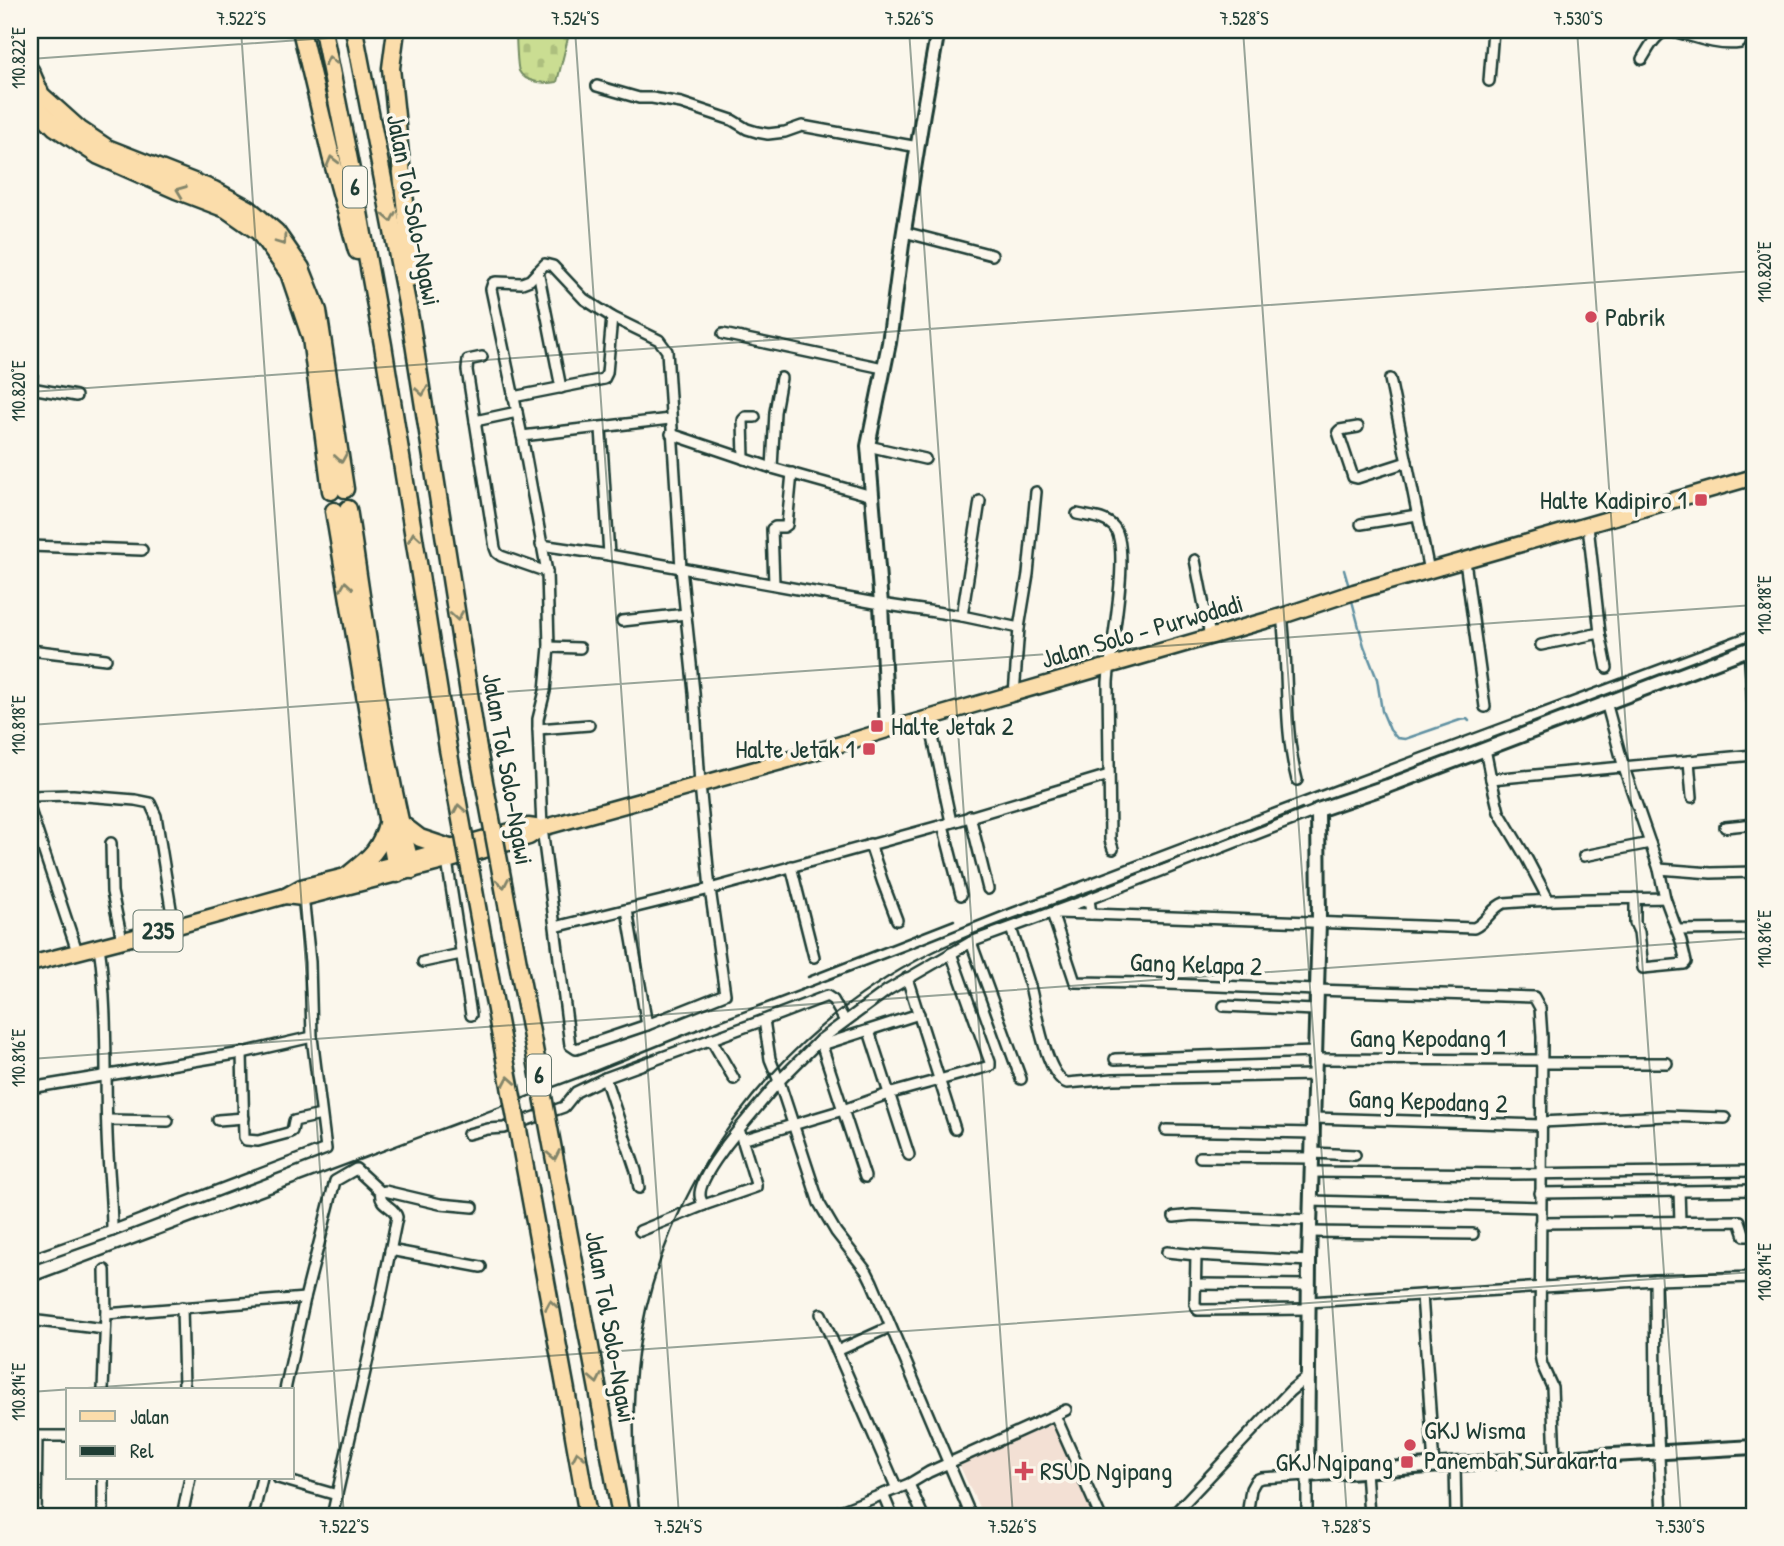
<svg xmlns="http://www.w3.org/2000/svg" width="1784" height="1546" font-family="'Patrick Hand',sans-serif">
<style>
.built{fill:#f3e0d4}
.cemetery{fill:url(#cemetery-stones);stroke:#748d63;stroke-width:2}
.lines{fill:none;stroke-linecap:round;stroke-linejoin:round}
.stream{stroke:#6091a2;stroke-width:2.5}
.street-casing{stroke:#1f3d34;stroke-width:14}
.secondary-casing{stroke:#1f3d34;stroke-width:18}
.primary-casing{stroke:#1f3d34;stroke-width:19}
.highway-casing{stroke:#1f3d34;stroke-width:21}
.street{stroke:#fbf7ec;stroke-width:9}
.secondary{stroke:#fbf7ec;stroke-width:12}
.primary{stroke:#fbddab;stroke-width:14}
.highway{stroke:#fbddab;stroke-width:16}
.rail{stroke:#1f3d34;stroke-width:2.5}
.highway-bridge-casing{stroke:#1f3d34;stroke-width:21;stroke-linecap:butt}
.highway-bridge{stroke:#fbddab;stroke-width:16}
.oneway{stroke:#82856a}
.ticks{fill:none;stroke:#1f3d34;stroke-width:2;stroke-opacity:0.45}
.poi-dot{fill:#d1495b;stroke:#fbf7ec;stroke-width:2.5}
.labels{text-anchor:middle;stroke-width:7;stroke-linejoin:round;paint-order:stroke}
.shield{fill:#fbf7ec;stroke:#61756b;stroke-width:2}
.shield-label{font-size:24px;font-weight:bold;fill:#1f3d34}
.street-label{font-size:26px;fill:#1f3d34;stroke:#fbf7ec}
.poi-label{font-size:26px;fill:#1f3d34;stroke:#fbf7ec;text-anchor:start}
.neatline{fill:none;stroke:#1f3d34;stroke-width:2.5}
.ticks-label{font-size:18px;text-anchor:middle;fill:#1f3d34}
</style>
<defs>
<pattern id="cemetery-stones" width="16" height="16" patternUnits="userSpaceOnUse" patternTransform="scale(1.75)"><rect width="16" height="16" fill="#cadd92"/><path d="M2 7V4a2 2 0 0 1 4 0v3zM10 15v-3a2 2 0 0 1 4 0v3z" fill="#adbf7e"/></pattern>
</defs>
<rect width="100%" height="100%" fill="#fbf7ec"/>
<filter id="ink" filterUnits="userSpaceOnUse"><feTurbulence type="fractalNoise" baseFrequency=".0143" numOctaves="2"/><feDisplacementMap in="SourceGraphic" scale="14" xChannelSelector="R" yChannelSelector="G"/><feConvolveMatrix kernelMatrix="1 2 1 2 8 2 1 2 1" color-interpolation-filters="sRGB"/></filter>
<g filter="url(#ink)">
<path class="built" d="M1060 1424 1065 1428 1074 1445 1108 1516H983L959 1464 1051 1425Z"/>
<path class="cemetery" d="M516 30H570L557 82C546 84 525 83 519 71 517 67 516 36 516 30Z"/>
<g class="lines">
<g class="stream">
<path d="M1344 570 1349 587"/>
<path d="M1351 597 1364 646 1377 679 1382 711 1390 730 1397 738 1405 739 1460 720 1467 719 1469 721"/>
<path d="M1481 755 1485 769"/>
</g>
<defs>
<g id="street">
<path d="M1642 59C1649 48 1656 32 1670 30 1692 36 1718 47 1740 43L1743 30"/>
<path d="M1489 81 1493 30"/>
<path d="M597 86 639 98H652L681 103 732 120 747 129 757 132 768 134 785 132 802 126 918 147"/>
<path d="M904 232 992 255"/>
<path d="M538 271 561 388"/>
<path d="M723 334 883 368"/>
<path d="M30 344 32 316"/>
<path d="M482 357 468 360 467 370 495 548 497 553 501 556 547 572"/>
<path d="M30 358 32 374 30 400"/>
<path d="M1390 379 1429 571"/>
<path d="M31 388 76 396"/>
<path d="M513 397 604 379 607 373 612 317"/>
<path d="M475 421 517 412"/>
<path d="M1358 427 1340 430 1338 432 1353 477 1357 478 1407 462"/>
<path d="M601 428 609 555"/>
<path d="M671 434 772 468 872 496"/>
<path d="M522 436 670 419"/>
<path d="M868 446 925 459"/>
<path d="M744 459 743 420 746 417H755"/>
<path d="M772 468 775 412 781 378"/>
<path d="M1077 514C1090 517 1104 517 1113 526 1133 545 1109 653 1108 683L1110 840 1113 849"/>
<path d="M1361 524 1417 515"/>
<path d="M1588 526 1600 633 1607 668"/>
<path d="M541 545 609 555 881 604 962 616 1019 628"/>
<path d="M30 546 142 550"/>
<path d="M1195 560 1210 636"/>
<path d="M1465 561 1485 707"/>
<path d="M774 584 772 529 775 527H784L787 525 792 473"/>
<path d="M962 616 980 501"/>
<path d="M1282 616C1289 670 1283 727 1297 780"/>
<path d="M622 621 686 614"/>
<path d="M1541 645 1600 633"/>
<path d="M549 647 580 648"/>
<path d="M1749 649 1754 717"/>
<path d="M30 650 106 659"/>
<path d="M1014 694 1019 628 1028 574 1036 492"/>
<path d="M1606 702 1624 768 1659 869 1665 898 1681 941 1686 962 1684 964 1643 968 1639 932 1635 923V898"/>
<path d="M929 718 951 822"/>
<path d="M538 729 589 725"/>
<path d="M1485 749 1491 779 1754 755"/>
<path d="M1689 761 1692 797"/>
<path d="M1491 779 1499 812 1527 859 1548 899"/>
<path d="M30 796 73 795 135 800 150 803 156 816 174 927"/>
<path d="M30 810 77 951"/>
<path d="M970 816 988 889"/>
<path d="M943 825 961 895"/>
<path d="M1725 827 1754 824"/>
<path d="M111 843 112 892 122 940"/>
<path d="M870 844 883 883 897 920"/>
<path d="M1584 856 1650 843"/>
<path d="M447 861 471 1015"/>
<path d="M791 866 814 957"/>
<path d="M1659 869 1711 873 1754 872"/>
<path d="M1089 899 1091 914 1474 928C1487 922 1492 907 1504 903 1558 898 1612 899 1665 898"/>
<path d="M627 910 647 1025"/>
<path d="M1052 913 1075 982 1143 983 1316 990 1534 997 1540 1008 1542 1037 1540 1355 1542 1365 1552 1387 1555 1459"/>
<path d="M1057 913 1091 914"/>
<path d="M555 927 570 1045 576 1049 647 1025 725 994 710 889 555 927 542 828 538 729V719L545 691 549 647 547 572 522 436 491 289 493 283 496 282 522 283 530 280 545 264 553 266 584 299 612 317 659 340 667 351 681 568 694 692 700 784 710 889 943 825 1109 775"/>
<path d="M1011 928C1017 947 1024 967 1030 986 1036 1008 1045 1075 1067 1083L1113 1079 1315 1075"/>
<path d="M1677 930 1754 929"/>
<path d="M971 942 1021 1079"/>
<path d="M99 946C108 1008 105 1072 107 1134 108 1167 112 1199 112 1231"/>
<path d="M423 962 461 954"/>
<path d="M907 978 955 1129"/>
<path d="M1224 1006 1315 1010"/>
<path d="M845 1021 833 1000 827 996 764 1020 770 1059 779 1081 819 1203 836 1232 867 1272 872 1282 971 1516"/>
<path d="M869 1031 909 1155"/>
<path d="M711 1039 734 1079"/>
<path d="M820 1040 865 1177"/>
<path d="M822 1045 919 1014"/>
<path d="M242 1053 244 1137 246 1140 258 1141 288 1133 292 1131 294 1121 321 1115"/>
<path d="M1115 1059 1315 1052"/>
<path d="M1315 1059 1541 1060"/>
<path d="M1541 1063H1667"/>
<path d="M605 1078 636 1171 639 1188"/>
<path d="M30 1088 242 1053 312 1037"/>
<path d="M1314 1118 1541 1125"/>
<path d="M107 1120 168 1121"/>
<path d="M218 1120 244 1118"/>
<path d="M1541 1122 1666 1116 1725 1118"/>
<path d="M1166 1130 1314 1133"/>
<path d="M468 1134 488 1129 504 1128 564 1107 576 1092 605 1078 764 1020"/>
<path d="M742 1140 843 1110 888 1094 990 1066V1062L951 953"/>
<path d="M1313 1153 1355 1155"/>
<path d="M1200 1157 1313 1158"/>
<path d="M1312 1172 1510 1174 1754 1171"/>
<path d="M1679 1190 1680 1222"/>
<path d="M381 1192 385 1191 440 1204 473 1207"/>
<path d="M1540 1193 1754 1190"/>
<path d="M1311 1201 1540 1207"/>
<path d="M704 1205 756 1187V1184L739 1129 779 1081 820 1040 888 990 971 942 1089 899 1318 810"/>
<path d="M1174 1217 1193 1215 1310 1220"/>
<path d="M1540 1223 1740 1221 1745 1236H1754"/>
<path d="M640 1231 704 1205C702 1202 700 1199 700 1195 699 1179 729 1141 739 1129"/>
<path d="M1310 1232 1473 1234"/>
<path d="M390 1250 481 1267"/>
<path d="M1167 1252 1196 1255 1309 1261"/>
<path d="M1196 1255 1195 1304 1198 1310 1309 1309"/>
<path d="M30 1260 112 1231 326 1149 312 1037 310 962 303 895"/>
<path d="M1655 1280 1656 1396 1662 1516"/>
<path d="M1196 1284 1309 1285"/>
<path d="M1422 1295 1434 1466"/>
<path d="M1309 1302 1655 1280 1754 1277"/>
<path d="M182 1307 184 1387 187 1390"/>
<path d="M106 1314 305 1298"/>
<path d="M821 1314 837 1351 890 1327"/>
<path d="M30 1320 105 1329"/>
<path d="M837 1351 897 1489"/>
<path d="M103 1390 106 1314 105 1270"/>
<path d="M285 1390 305 1298 335 1181 356 1169 381 1192C378 1206 394 1205 397 1217L372 1341 332 1516"/>
<path d="M1055 1415 1100 1516"/>
<path d="M30 1436H68"/>
<path d="M1455 1464 1456 1516"/>
<path d="M1366 1470 1369 1516"/>
<path d="M278 1478 337 1495"/>
<path d="M909 1484 923 1516"/>
<path d="M883 1494 892 1516"/>
<path d="M36 1516 37 1436"/>
<path d="M103 1516V1478"/>
<path d="M182 1516 190 1478"/>
<path d="M253 1516 262 1478"/>
<path d="M828 1516 909 1484 929 1472 1066 1410"/>
<path d="M1172 1516 1290 1391 1308 1376"/>
<path d="M1247 1516 1251 1489 1256 1480 1261 1478 1307 1475V1516"/>
</g>
<g id="secondary">
<path d="M1754 647 1388 786 1318 810 1319 921 1309 1261 1307 1475 1455 1464 1754 1447"/>
<path d="M887 730 881 604 868 446 889 343 903 237 923 113 938 30"/>
</g>
<g id="primary">
<path d="M285 896 303 898 447 861 529 837 542 828 788 760 887 730 1282 616 1354 592 1754 477"/>
<path d="M30 964 174 927 285 896 301 887 394 864 528 826 542 828"/>
</g>
<g id="highway">
<path d="M301 30 331 156 357 251"/>
<path d="M323 30 355 190 383 345 448 749"/>
<path d="M354 30 411 324 477 744"/>
<path d="M396 30 391 68 409 241 410 278"/>
<path d="M30 70 41 95 80 130 107 148 214 190 249 209 276 232 301 268 318 311 345 489"/>
<path d="M30 98 39 111 55 127 99 156 176 190 226 209 259 232 289 273 311 338 331 491"/>
<path d="M348 509C367 630 381 752 412 870"/>
<path d="M334 511 371 731 397 874"/>
<path d="M399 822 420 838 450 848"/>
<path d="M347 876C368 859 380 851 387 824"/>
<path d="M567 1396 588 1516"/>
<path d="M601 1406 621 1516"/>
</g>
</defs>
<use href="#street" class="street-casing"/>
<use href="#secondary" class="secondary-casing"/>
<use href="#primary" class="primary-casing"/>
<use href="#highway" class="highway-casing"/>
<use href="#street" class="street"/>
<use href="#secondary" class="secondary"/>
<use href="#primary" class="primary"/>
<use href="#highway" class="highway"/>
<g class="rail">
<path d="M808 977 954 920"/>
<path d="M30 1283 588 1074 709 1025 906 950 1011 908 1346 781 1754 629"/>
<path d="M640 1516C633 1463 631 1408 638 1354 660 1184 777 1031 929 954 979 929 1033 912 1085 893 1158 866 1230 839 1302 808"/>
</g>
<defs>
<g id="highway-bridge">
<path d="M477 744 601 1406"/>
<path d="M448 749 567 1396"/>
</g>
</defs>
<use href="#highway-bridge" class="highway-bridge-casing"/>
<use href="#highway-bridge" class="highway-bridge"/>
</g>
<defs><path id="oneway-chevron" d="M-2-3.5L2.5 0L-2 3.5" fill="none" stroke-width="1.6" stroke-linecap="round" stroke-linejoin="round" transform="scale(1.75)"/></defs>
<g class="oneway">
<use href="#oneway-chevron" transform="translate(330 61) rotate(-101)"/>
<use href="#oneway-chevron" transform="translate(332 161) rotate(-105)"/>
<use href="#oneway-chevron" transform="translate(181 191) rotate(-159)"/>
<use href="#oneway-chevron" transform="translate(390 217) rotate(79)"/>
<use href="#oneway-chevron" transform="translate(282 241) rotate(54)"/>
<use href="#oneway-chevron" transform="translate(422 391) rotate(81)"/>
<use href="#oneway-chevron" transform="translate(341 458) rotate(81)"/>
<use href="#oneway-chevron" transform="translate(414 537) rotate(-99)"/>
<use href="#oneway-chevron" transform="translate(346 586) rotate(-99)"/>
<use href="#oneway-chevron" transform="translate(457 616) rotate(81)"/>
<use href="#oneway-chevron" transform="translate(459 809) rotate(-100)"/>
<use href="#oneway-chevron" transform="translate(503 883) rotate(79)"/>
<use href="#oneway-chevron" transform="translate(509 1081) rotate(-100)"/>
<use href="#oneway-chevron" transform="translate(554 1155) rotate(79)"/>
<use href="#oneway-chevron" transform="translate(551 1305) rotate(-100)"/>
<use href="#oneway-chevron" transform="translate(596 1379) rotate(79)"/>
<use href="#oneway-chevron" transform="translate(578 1456) rotate(-100)"/>
</g>
</g>
<path class="ticks" d="M241 30 344 1516M575 30 679 1516M909 30 1013 1516M1243 30 1347 1516M1577 30 1681 1516M30 59 442 30M30 392 1754 271M30 725 1754 605M30 1059 1754 938M30 1392 1754 1272"/>
<g class="poi-dot">
<circle cx="1591" cy="317" r="7"/>
<rect x="1694" y="493" width="14" height="14" rx="3.5"/>
<rect x="870" y="719" width="14" height="14" rx="3.5"/>
<rect x="862" y="742" width="14" height="14" rx="3.5"/>
<circle cx="1410" cy="1445" r="7"/>
<rect x="1400" y="1455" width="14" height="14" rx="3.5"/>
<path d="M1020.5 1460.5h7v7h7v7h-7v7h-7v-7h-7v-7h7z"/>
</g>
<g class="labels">
<g class="shield">
<rect x="343" y="166.5" width="24" height="41" rx="5"/>
<rect x="133.5" y="910.5" width="49" height="41" rx="5"/>
<rect x="527" y="1054.5" width="24" height="41" rx="5"/>
</g>
<g class="shield-label">
<text x="355" y="195">6</text>
<text x="158" y="939">235</text>
<text x="539" y="1083">6</text>
</g>
<g class="street-label">
<text transform="translate(414 210) rotate(79)" y="9">Jalan Tol Solo–Ngawi</text>
<text transform="translate(1142 631) rotate(-16)" y="9">Jalan Solo - Purwodadi</text>
<text transform="translate(508 769) rotate(80)" y="9">Jalan Tol Solo–Ngawi</text>
<text transform="translate(1196 964) rotate(2)" y="9">Gang Kelapa 2</text>
<text x="1428" y="1047">Gang Kepodang 1</text>
<text transform="translate(1428 1101) rotate(2)" y="9">Gang Kepodang 2</text>
<text transform="translate(611 1327) rotate(80)" y="9">Jalan Tol Solo–Ngawi</text>
</g>
<g class="poi-label">
<text x="1605" y="326">Pabrik</text>
<text x="1687" y="509" text-anchor="end">Halte Kadipiro 1</text>
<text x="891" y="735">Halte Jetak 2</text>
<text x="855" y="758" text-anchor="end">Halte Jetak 1</text>
<text x="1424" y="1439">GKJ Wisma<tspan x="1424" dy="30">Panembah Surakarta</tspan></text>
<text x="1393" y="1471" text-anchor="end">GKJ Ngipang</text>
<text x="1040" y="1480">RSUD Ngipang</text>
</g>
</g>
<rect width="1784" height="1546" fill="none" stroke="#fbf7ec" stroke-width="77"/>
<rect x="66" y="1388" width="228" height="91" fill="#fbf7ec" stroke="#a3ada2" stroke-width="2"/>
<rect x="80" y="1411" width="35" height="10" fill="#fbddab" stroke="#a3ada2" stroke-width="2"/>
<text x="130" y="1424" font-size="21" fill="#1f3d34">Jalan</text>
<rect x="80" y="1446" width="35" height="10" fill="#1f3d34" stroke="#a3ada2" stroke-width="2"/>
<text x="130" y="1458" font-size="21" fill="#1f3d34">Rel</text>
<rect x="38" y="38" width="1708" height="1470" class="neatline"/>
<g class="ticks-label">
<text x="241" y="25">7.522°S</text>
<text x="575" y="25">7.524°S</text>
<text x="909" y="25">7.526°S</text>
<text x="1244" y="25">7.528°S</text>
<text x="1578" y="25">7.530°S</text>
<text transform="translate(19 58) rotate(-90)" y="6">110.822°E</text>
<text transform="translate(1765 272) rotate(-90)" y="6">110.820°E</text>
<text transform="translate(19 391) rotate(-90)" y="6">110.820°E</text>
<text transform="translate(1765 605) rotate(-90)" y="6">110.818°E</text>
<text transform="translate(19 725) rotate(-90)" y="6">110.818°E</text>
<text transform="translate(1765 939) rotate(-90)" y="6">110.816°E</text>
<text transform="translate(19 1058) rotate(-90)" y="6">110.816°E</text>
<text transform="translate(1765 1272) rotate(-90)" y="6">110.814°E</text>
<text transform="translate(19 1392) rotate(-90)" y="6">110.814°E</text>
<text x="344" y="1533">7.522°S</text>
<text x="678" y="1533">7.524°S</text>
<text x="1012" y="1533">7.526°S</text>
<text x="1346" y="1533">7.528°S</text>
<text x="1680" y="1533">7.530°S</text>
</g>
</svg>
